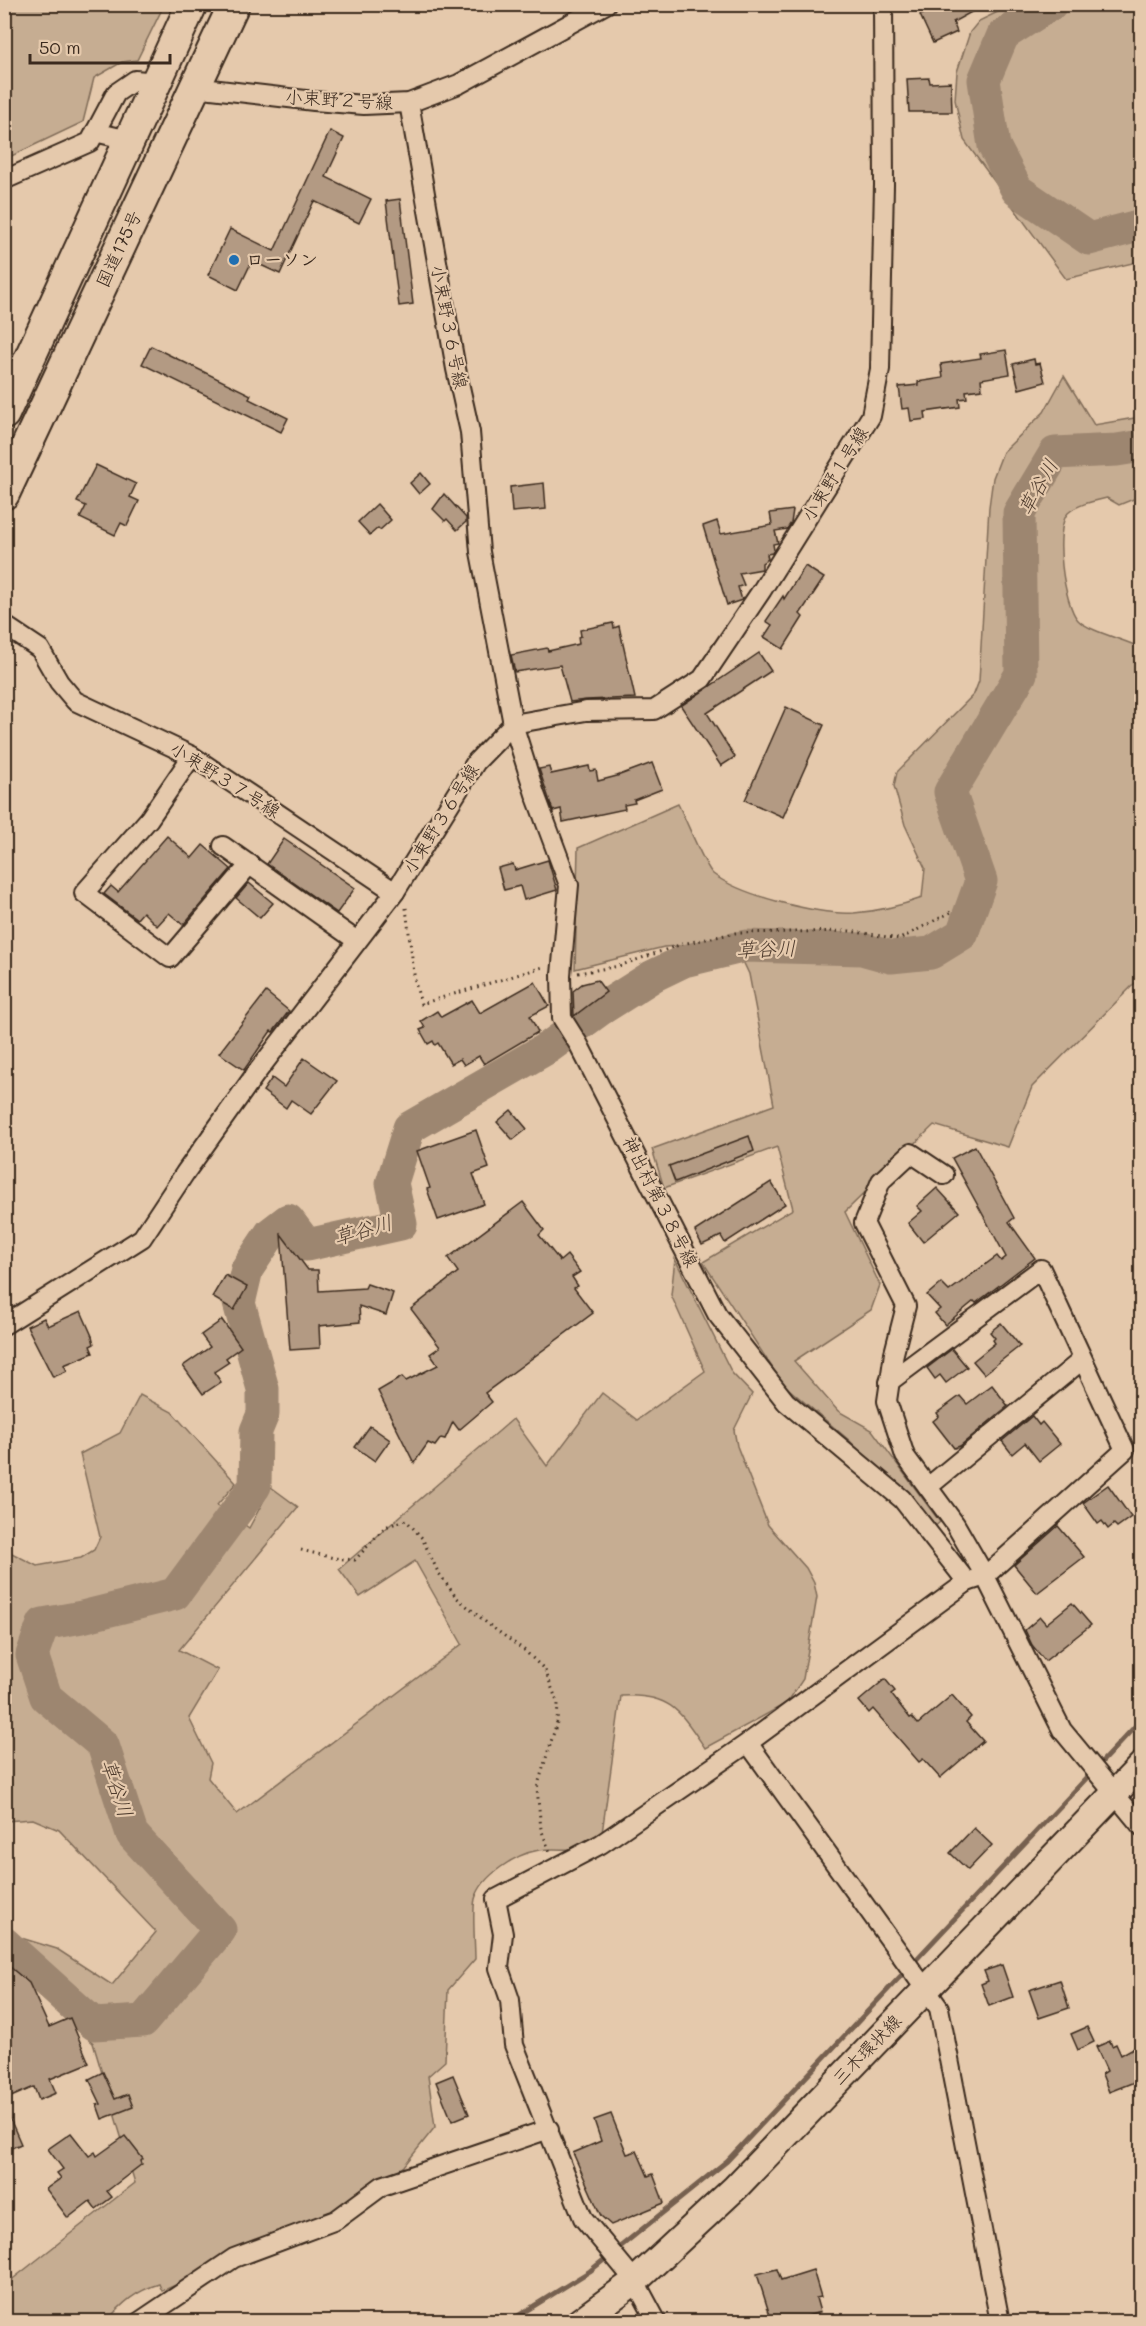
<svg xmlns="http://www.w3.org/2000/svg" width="1146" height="2326" font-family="Mali,'Klee One',sans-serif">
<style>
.green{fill:#c6ad92;stroke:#806c58;stroke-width:1.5}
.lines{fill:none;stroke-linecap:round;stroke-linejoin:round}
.stream{stroke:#76614f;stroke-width:5}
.river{stroke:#9d8670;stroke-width:33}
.building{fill:#b39a83;stroke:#3b2a1e;stroke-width:1.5}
.minor-casing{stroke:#3b2a1e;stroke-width:22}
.secondary-casing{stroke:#3b2a1e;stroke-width:30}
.trunk-casing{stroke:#3b2a1e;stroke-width:34}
.path{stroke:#3b2a1e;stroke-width:3;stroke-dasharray:1.5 4.5;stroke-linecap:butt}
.minor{stroke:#e5c9ac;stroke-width:18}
.secondary{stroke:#e5c9ac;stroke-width:26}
.trunk{stroke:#e5c9ac;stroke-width:30}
.poi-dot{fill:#1f6fb2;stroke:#e5c9ac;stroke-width:2}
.labels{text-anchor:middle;stroke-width:4.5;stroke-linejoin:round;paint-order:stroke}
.street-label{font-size:18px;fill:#3b2a1e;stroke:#e5c9ac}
.poi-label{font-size:18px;font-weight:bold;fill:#3b2a1e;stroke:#e5c9ac;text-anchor:start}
.water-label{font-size:20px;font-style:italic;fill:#4f3c2e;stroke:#e5c9ac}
</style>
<rect width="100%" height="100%" fill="#e5c9ac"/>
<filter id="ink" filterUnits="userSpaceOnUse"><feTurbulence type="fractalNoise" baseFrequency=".0167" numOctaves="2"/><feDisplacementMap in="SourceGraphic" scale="12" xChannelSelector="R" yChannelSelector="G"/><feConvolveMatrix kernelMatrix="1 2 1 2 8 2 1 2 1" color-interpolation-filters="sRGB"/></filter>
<g filter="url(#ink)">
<g class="green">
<path d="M5 4H164V5L137 60 122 62 94 78 83 122 5 159Z"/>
<path d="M1012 5H1141V261L1066 279 964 140 955 100 957 72 970 32 979 21Z"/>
<path d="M1064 376 1094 425 1141 417V496L1119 505 1107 498C1094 501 1078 504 1068 513 1053 529 1064 605 1078 620 1088 631 1126 640 1141 648V977L1032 1087 1008 1147 934 1125 845 1212 880 1285 871 1310 794 1361 838 1411 872 1430 940 1522 932 1529 850 1441 783 1384 703 1262 793 1209 777 1147 664 1188 652 1149 774 1105 749 974 734 942 664 947 575 969 578 848 678 804C685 817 705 868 713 874 742 896 819 915 854 913 878 911 900 906 922 898L925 868 905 825 894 786 897 772 974 694 979 681 989 507 993 478 1003 452 1044 412Z"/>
<path d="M675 1259 732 1373 752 1394 734 1430 737 1446 768 1525 806 1568 814 1583 817 1597 803 1679 787 1703 705 1748C680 1711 670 1693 621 1696L602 1833C582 1859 566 1845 539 1850 516 1854 482 1875 475 1899 472 1911 475 1944 475 1959L448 1990 445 2061 428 2076 435 2127 404 2166 331 2217 162 2291 159 2284C136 2291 122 2303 107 2321H5V2285L135 2183 93 2043 5 1962V1933L57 1949 112 1985 156 1932 59 1830 33 1819 5 1821 4 1549 37 1566 81 1558 94 1550 100 1537 80 1454 120 1433 140 1395 172 1412 236 1483 217 1505 249 1528 271 1487 298 1507 179 1650 218 1670 189 1718 211 1763 208 1778 237 1814 462 1644 415 1561 360 1597 339 1569 513 1419 547 1466 602 1393 637 1420 705 1371 671 1295Z"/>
</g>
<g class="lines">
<path class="stream" d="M508 2322 590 2271 727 2161 1142 1719"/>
<g class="river">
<path d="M1051 4 1003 35 984 80 994 146 1017 190 1089 239 1142 225"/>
<path d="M4 1943 94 2024 143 2021 220 1930 132 1834 103 1745 46 1697 32 1655 43 1624 82 1617 175 1594 255 1486 256 1431 263 1414V1389L239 1303 247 1269 271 1233 288 1220 307 1245 401 1224 392 1183 409 1128 549 1047 601 1009 653 976 684 961 746 946 862 949 891 957 931 953 962 934 981 881 950 792 1021 674 1019 513 1055 453 1117 450 1142 446"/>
</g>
</g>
<g class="building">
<path d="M918 4H986L953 22 957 32 933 43 920 15 923 14Z"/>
<path d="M929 78 930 83 951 82 952 112H909L907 79Z"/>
<path d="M330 131 344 138 326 177 371 199 359 223 314 201 280 274 252 261 238 290 208 275 230 229 274 251Z"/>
<path d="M400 199 413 304 399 306 386 201Z"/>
<path d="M151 346 251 395 249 399 288 418 281 432 142 364Z"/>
<path d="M1006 350 1010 374 981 379 982 389 966 391 967 398 959 399 960 407 925 412 926 419 911 421 909 408 902 409 899 387 918 385V382L943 378 941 364 981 358 980 354Z"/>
<path d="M1034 359 1035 364 1040 363 1045 382 1019 389 1013 364Z"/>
<path d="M96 465 136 484 130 497 139 501 127 526 121 523 115 535 80 518 86 506 77 502Z"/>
<path d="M421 473 430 484 419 494 410 483Z"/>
<path d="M544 483 546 509 512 512 510 487Z"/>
<path d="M444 494 466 518V522L457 530 447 519 445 521 433 509Z"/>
<path d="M377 504 391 520 380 530 378 528 370 535 358 522Z"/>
<path d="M793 510 791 523 787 529 775 531 778 543 773 544 774 550 772 553 767 554 768 559 762 563V569L739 573 744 585 738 587 742 600 727 605 703 526 717 521 721 534 772 525 770 513Z"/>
<path d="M805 566 824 578 800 614 803 617 783 649 764 637 772 625 766 621 783 596 784 599Z"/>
<path d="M613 623 614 628 619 626 635 698 586 700 570 702 560 665 515 672 511 655 547 648 548 651 579 644 578 637 581 636 580 630Z"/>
<path d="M759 653 771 671 707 713 735 757 721 766 681 706Z"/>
<path d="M786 707 824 725 783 817 745 800Z"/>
<path d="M652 763 662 789 634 800 635 803 624 805 625 809 563 822 561 809 553 811 539 769 549 767 551 774 589 766 590 771 596 770 598 781 617 776Z"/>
<path d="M167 836 192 858 203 845 231 869 183 925 169 913 157 926 143 912 137 919 104 894 111 886 118 892Z"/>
<path d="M284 839 355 888 337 913 267 864Z"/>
<path d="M548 860 557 890 524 900 520 886 504 890 498 868 513 864 515 870Z"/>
<path d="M249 883 273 903 260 918 236 898Z"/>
<path d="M597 980 606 992 574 1016 573 991 582 984Z"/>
<path d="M535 982 549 1006 530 1016 538 1032 484 1064 479 1056 464 1065 460 1059 451 1064 438 1043 435 1045 433 1041 428 1044 420 1030 425 1028 421 1021 437 1011 441 1017 472 1000 480 1013Z"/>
<path d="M266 992 289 1011 273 1032 271 1031 244 1070 219 1053Z"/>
<path d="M304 1058 337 1081 311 1114 291 1100 286 1108 263 1091 272 1078 284 1087Z"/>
<path d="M511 1110 527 1129 513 1140 497 1122Z"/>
<path d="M476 1130 489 1168 473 1174 484 1204 438 1220 427 1189 430 1188 417 1151Z"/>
<path d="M749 1136 754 1151 675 1182 669 1166Z"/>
<path d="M975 1146 1014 1218 1009 1222 1035 1258 976 1303 974 1301 945 1325 935 1313 940 1309 927 1295 941 1283 949 1291 997 1256 1001 1261 1006 1257 952 1158Z"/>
<path d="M771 1182 785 1204 725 1243 721 1236 702 1245 695 1231Z"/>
<path d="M937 1188 959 1212 923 1242 908 1223 922 1211 917 1206Z"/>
<path d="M523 1202 544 1230 539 1235 560 1261 567 1255 580 1272 572 1277 578 1286 574 1288 593 1313 485 1393 492 1402 459 1430 453 1422 445 1439 441 1438 435 1446 428 1443 414 1463 378 1391 402 1377 406 1381 438 1365 430 1354 440 1347 411 1309 458 1272 448 1258Z"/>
<path d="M281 1234 308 1270H318L319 1291 365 1288 367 1284 393 1293 386 1315 359 1306 360 1322 319 1326 320 1348 290 1350Z"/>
<path d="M225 1275 247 1287 234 1310 212 1297Z"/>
<path d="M81 1311 92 1336 94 1344 90 1346 93 1353 64 1365 67 1371 53 1377 27 1326 44 1318 48 1326Z"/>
<path d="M222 1320 241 1347 226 1358 229 1362 214 1372 221 1382 203 1394 183 1366 210 1347 201 1335Z"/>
<path d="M1001 1323 1020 1346 984 1374 973 1361 995 1343 993 1340 995 1338 990 1332Z"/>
<path d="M952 1349 967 1367 946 1383 940 1375 935 1379 927 1368Z"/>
<path d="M992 1385 1008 1406 960 1446 954 1448 933 1421 939 1416 937 1413 960 1396 967 1404Z"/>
<path d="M1032 1416 1039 1425 1042 1422 1060 1444 1039 1461 1025 1443 1012 1454 1002 1441Z"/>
<path d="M370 1426 390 1440 375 1461 355 1447Z"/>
<path d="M1108 1485 1131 1517 1117 1527 1114 1524 1108 1529 1102 1521 1098 1524 1083 1503Z"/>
<path d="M1058 1526 1084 1557 1037 1593 1014 1565Z"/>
<path d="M1072 1603 1091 1625 1045 1661 1032 1645 1025 1630 1040 1617 1046 1624Z"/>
<path d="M885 1679 895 1691 891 1694 910 1718 912 1717 918 1724 952 1695 971 1717 966 1722 983 1741 940 1778 923 1759 919 1762 873 1709 869 1713 859 1701Z"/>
<path d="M974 1828 992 1845 968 1870 950 1853Z"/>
<path d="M4 1962 29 1983 49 2027 70 2018 89 2063 50 2079 56 2093 39 2100 34 2087 4 2100Z"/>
<path d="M1002 1965 1013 1997 989 2006 981 1984 988 1981 984 1971Z"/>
<path d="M1060 1980 1069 2008 1039 2018 1029 1990Z"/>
<path d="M1087 2027 1094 2042 1078 2050 1071 2034Z"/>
<path d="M1110 2041 1112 2046 1116 2044 1121 2055 1142 2043V2079L1109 2092 1102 2074 1107 2071 1096 2047Z"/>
<path d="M103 2072 115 2099 128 2094 133 2107 102 2119 97 2105 101 2104 89 2079Z"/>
<path d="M453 2075 469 2114 452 2121 436 2082Z"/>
<path d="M4 2105 21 2144 4 2151Z"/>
<path d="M611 2114 627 2154 637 2151 648 2176 653 2174 664 2203 611 2225 601 2216 573 2153 601 2141 594 2120Z"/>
<path d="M71 2133 89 2156 95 2152 97 2156 125 2136 143 2159 141 2161 142 2164 107 2191 112 2197 96 2209 90 2201 68 2218 46 2189 61 2178 57 2173 63 2169 48 2149Z"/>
<path d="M777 2269 781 2280 813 2270 821 2297 816 2298 820 2312 789 2322H772L757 2274Z"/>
</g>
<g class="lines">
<defs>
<g id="minor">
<path d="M883 4 884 185 880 369 871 416 762 590 702 679 654 710 586 711 513 724 535 794 569 885 561 975 562 1018 579 1045 717 1314 786 1402 902 1499 967 1582 985 1576 1125 1450 1041 1269 889 1382"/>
<path d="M194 87 314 101 364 105 409 103 459 84 606 4"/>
<path d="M95 132 116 137 124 154"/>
<path d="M4 180 90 142 116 93 135 80 157 82"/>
<path d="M4 625 40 649 59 682 75 701 192 756 395 892"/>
<path d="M192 756 149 819 84 893 170 958 250 864"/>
<path d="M223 846 357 941"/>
<path d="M944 1175 911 1153 881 1181 864 1223 906 1306 894 1353 887 1401 905 1456 955 1524 985 1576 1062 1730 1142 1827"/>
<path d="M4 1325 142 1238 185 1173 254 1076 395 892 476 762 513 724 480 552 470 432 456 369 409 103"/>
<path d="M928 1487 1082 1360"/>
<path d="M748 1743 939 2008 1000 2322"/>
<path d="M139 2322 234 2258 336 2220 382 2186 549 2129"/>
<path d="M657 2322 635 2281 583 2218 514 2045 510 2000 499 1968 503 1934 496 1899 601 1844 748 1743 967 1582"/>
</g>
<path id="secondary" d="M579 2322 635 2281 735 2188 1142 1765"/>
<g id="trunk">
<path d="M4 414 192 4"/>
<path d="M4 494 234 4"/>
</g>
</defs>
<use href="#minor" class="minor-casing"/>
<use href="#secondary" class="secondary-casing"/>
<use href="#trunk" class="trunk-casing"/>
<g class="path">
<path d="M406 908 415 982 421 1004 543 967"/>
<path d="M578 973 619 966 682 944 735 933 850 931 900 939 951 912"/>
<path d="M301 1550 334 1558 355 1560 385 1527 406 1520 422 1538 438 1572 456 1597 488 1624 524 1650 545 1670 558 1704 557 1722 537 1788 541 1829 550 1852"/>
</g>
<use href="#minor" class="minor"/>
<use href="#secondary" class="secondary"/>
<use href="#trunk" class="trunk"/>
</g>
</g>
<circle class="poi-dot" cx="234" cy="260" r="6"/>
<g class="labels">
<g class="street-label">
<text transform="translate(339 100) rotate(3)" y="6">小束野２号線</text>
<text transform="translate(119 249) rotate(-65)" y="6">国道175号</text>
<text transform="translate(449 327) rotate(79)" y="6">小束野３６号線</text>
<text transform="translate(835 474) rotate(-58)" y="6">小束野１号線</text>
<text transform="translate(225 780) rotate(32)" y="6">小束野３７号線</text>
<text transform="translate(441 819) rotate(-58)" y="6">小束野３６号線</text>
<text transform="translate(660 1202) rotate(63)" y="6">神出村第３８号線</text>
<text transform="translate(867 2050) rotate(-46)" y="6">三木環状線</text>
</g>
<g class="poi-label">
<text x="246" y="266">ローソン</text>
</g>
<g class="water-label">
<text transform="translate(1038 487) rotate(-61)" y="7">草谷川</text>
<text transform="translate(766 949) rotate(-2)" y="7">草谷川</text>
<text transform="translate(363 1230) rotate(-16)" y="7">草谷川</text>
<text transform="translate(117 1788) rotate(72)" y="7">草谷川</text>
</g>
</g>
<rect width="1146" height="2326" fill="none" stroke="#e5c9ac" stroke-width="24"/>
<rect x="12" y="12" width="1122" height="2302" fill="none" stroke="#3b2a1e" stroke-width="2" filter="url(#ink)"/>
<path d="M30 54v9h140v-9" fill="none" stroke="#3b2a1e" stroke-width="3"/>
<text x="39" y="54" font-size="18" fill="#3b2a1e" stroke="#e5c9ac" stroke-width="4.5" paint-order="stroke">50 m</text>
</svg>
